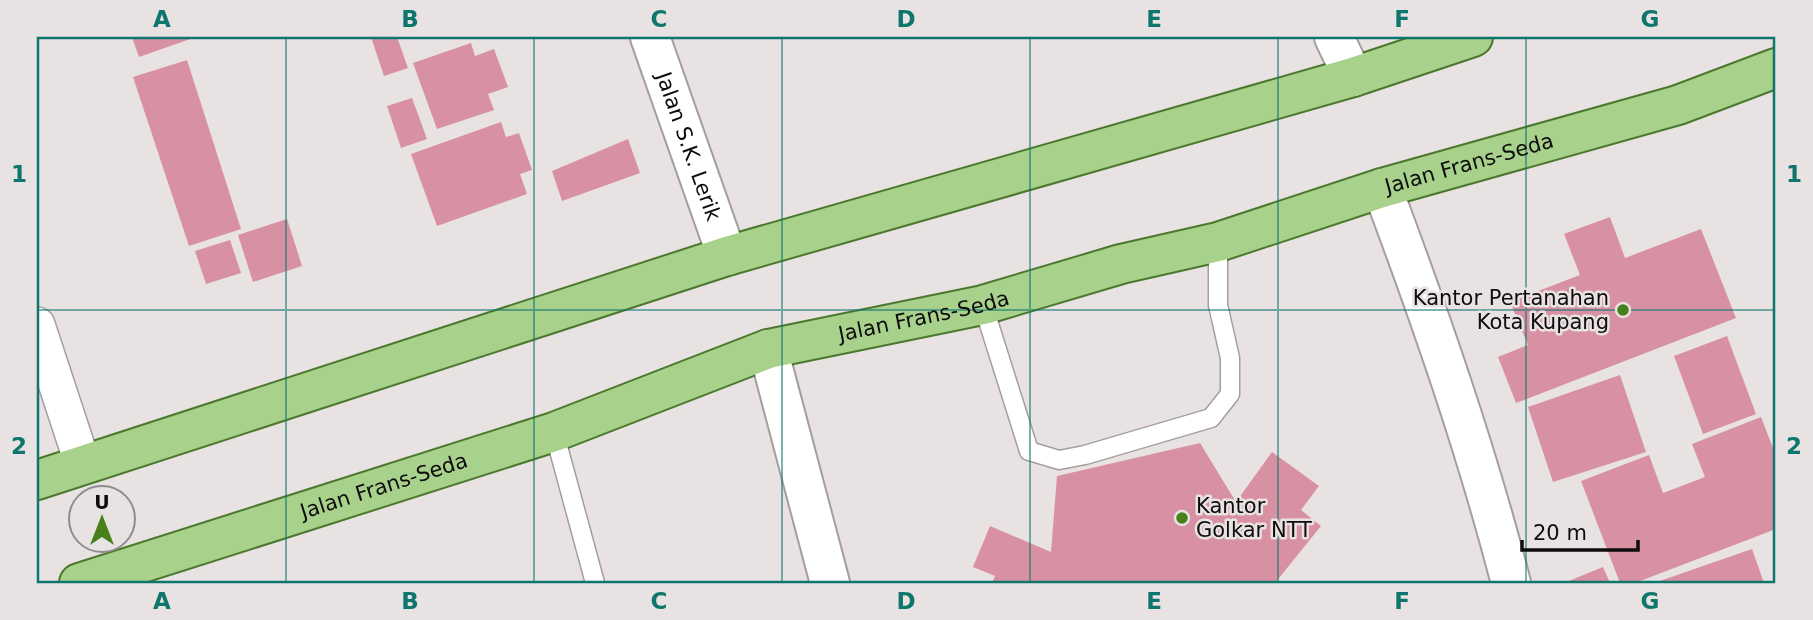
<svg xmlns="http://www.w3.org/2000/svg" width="1813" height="620" font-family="'DejaVu Sans',sans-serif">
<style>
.building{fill:#d891a3}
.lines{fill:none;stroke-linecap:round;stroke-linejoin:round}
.service-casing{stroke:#a49e9f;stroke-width:21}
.minor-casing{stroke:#a49e9f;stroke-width:38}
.tertiary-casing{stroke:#a49e9f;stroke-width:42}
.secondary-casing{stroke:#a49e9f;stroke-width:42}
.primary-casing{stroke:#4c782e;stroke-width:42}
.service{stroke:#fff;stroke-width:18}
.minor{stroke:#fff;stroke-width:35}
.tertiary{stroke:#fff;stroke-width:38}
.secondary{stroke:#fff;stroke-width:38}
.primary{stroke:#a8d18c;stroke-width:38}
.grid{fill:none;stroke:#0f766e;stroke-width:2;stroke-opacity:0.55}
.poi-dot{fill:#48811c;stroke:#e8e2e3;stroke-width:2.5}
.labels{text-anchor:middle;stroke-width:5;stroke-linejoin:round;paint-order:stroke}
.street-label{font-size:21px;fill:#0e0c0d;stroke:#e8e2e3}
.poi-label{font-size:21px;fill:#0e0c0d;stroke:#e8e2e3;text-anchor:end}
.neatline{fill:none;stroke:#0f766e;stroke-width:2.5}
.grid-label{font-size:23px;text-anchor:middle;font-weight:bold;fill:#0f766e}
</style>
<rect width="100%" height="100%" fill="#e8e2e3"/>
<g class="building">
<path d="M132 37H196L139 57Z"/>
<path d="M371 37H397L408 68 384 76Z"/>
<path d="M471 43 475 56 494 49 508 87 488 94 494 110 437 129 413 63Z"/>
<path d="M187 60 241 229 189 246 133 77Z"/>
<path d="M412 98 427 139 401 148 387 106Z"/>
<path d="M501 122 506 137 519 133 532 170 520 174 527 194 437 226 411 154Z"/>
<path d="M628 139 640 173 562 201 552 171Z"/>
<path d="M1610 217 1625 258 1701 229 1736 318 1516 403 1498 357 1528 345 1510 302 1580 275 1564 234Z"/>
<path d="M287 219 302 266 253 282 238 235Z"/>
<path d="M230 240 241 273 206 284 195 251Z"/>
<path d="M1727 336 1756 414 1703 434 1674 356Z"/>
<path d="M1620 375 1646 452 1553 482 1528 407Z"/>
<path d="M1761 417 1776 456V529L1635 583H1620L1581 481 1649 455 1663 493 1705 477 1692 444Z"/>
<path d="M1200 443 1236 502 1272 452 1319 486 1301 510 1321 526 1275 583H992L995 576 973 567 990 526 1051 552 1057 476Z"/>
<path d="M1752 549 1764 583H1654Z"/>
<path d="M1603 567 1610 583H1564Z"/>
</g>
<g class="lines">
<defs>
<g id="service">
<path d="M983 305 1029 451 1059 460 1085 455 1211 418 1230 394V358L1218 305V242"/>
<path d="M554 432 595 583"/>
</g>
<path id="minor" d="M37 325 83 465"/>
<g id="tertiary">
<path d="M1382 188C1431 319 1476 448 1511 583"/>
<path d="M768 349 830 583"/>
</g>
<g id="secondary">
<path id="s1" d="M650 37 727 256"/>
<path d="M1334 37 1353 77"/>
</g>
<g id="primary">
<path d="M37 480 727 256 1353 77 1473 37"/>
<path id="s2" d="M79 583 554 432 768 349 983 305 1121 264 1218 242 1382 188 1678 105 1776 68"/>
</g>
</defs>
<use href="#service" class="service-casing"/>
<use href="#minor" class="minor-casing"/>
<use href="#tertiary" class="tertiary-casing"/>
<use href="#secondary" class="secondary-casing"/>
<use href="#primary" class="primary-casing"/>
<use href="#service" class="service"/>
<use href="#minor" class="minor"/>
<use href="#tertiary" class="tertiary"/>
<use href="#secondary" class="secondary"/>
<use href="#primary" class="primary"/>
</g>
<path class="grid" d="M286 37V583M534 37V583M782 37V583M1030 37V583M1278 37V583M1526 37V583M37 310H1776"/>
<g class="poi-dot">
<circle cx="1623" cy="310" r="7"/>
<circle cx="1182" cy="518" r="7"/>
</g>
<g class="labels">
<g class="street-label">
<text dy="7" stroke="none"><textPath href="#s1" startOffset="116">Jalan S.K. Lerik</textPath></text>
<text dy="7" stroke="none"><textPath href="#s2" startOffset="1454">Jalan Frans-Seda</textPath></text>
<text dy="7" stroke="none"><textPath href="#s2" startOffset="887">Jalan Frans-Seda</textPath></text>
<text dy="7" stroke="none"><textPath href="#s2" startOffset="320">Jalan Frans-Seda</textPath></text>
</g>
<g class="poi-label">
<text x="1609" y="305">Kantor Pertanahan<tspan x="1609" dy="24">Kota Kupang</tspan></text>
<text x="1196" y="513" text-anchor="start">Kantor<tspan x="1196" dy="24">Golkar NTT</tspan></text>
</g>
</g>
<rect width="1813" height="620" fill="none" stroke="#e8e2e3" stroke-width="77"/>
<g transform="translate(102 519)"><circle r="33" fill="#e8e2e3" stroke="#918c8d" stroke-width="2"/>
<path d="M0-5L12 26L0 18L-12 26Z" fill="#48811c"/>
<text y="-10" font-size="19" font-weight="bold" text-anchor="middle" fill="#0e0c0d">U</text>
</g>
<path d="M1522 540v10h116v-10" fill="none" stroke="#0e0c0d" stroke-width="3.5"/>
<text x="1533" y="540" font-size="21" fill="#0e0c0d" stroke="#e8e2e3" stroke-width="5" paint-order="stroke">20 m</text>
<rect x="38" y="38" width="1736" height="544" class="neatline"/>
<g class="grid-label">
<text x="162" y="27">A</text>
<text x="410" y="27">B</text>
<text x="659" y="27">C</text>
<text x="906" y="27">D</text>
<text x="1154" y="27">E</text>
<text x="1402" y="27">F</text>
<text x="1650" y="27">G</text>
<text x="19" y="182">1</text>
<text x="1794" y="182">1</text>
<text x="19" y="454">2</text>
<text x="1794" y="454">2</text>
<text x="162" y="609">A</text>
<text x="410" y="609">B</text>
<text x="659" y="609">C</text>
<text x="906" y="609">D</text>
<text x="1154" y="609">E</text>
<text x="1402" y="609">F</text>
<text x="1650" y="609">G</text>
</g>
</svg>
